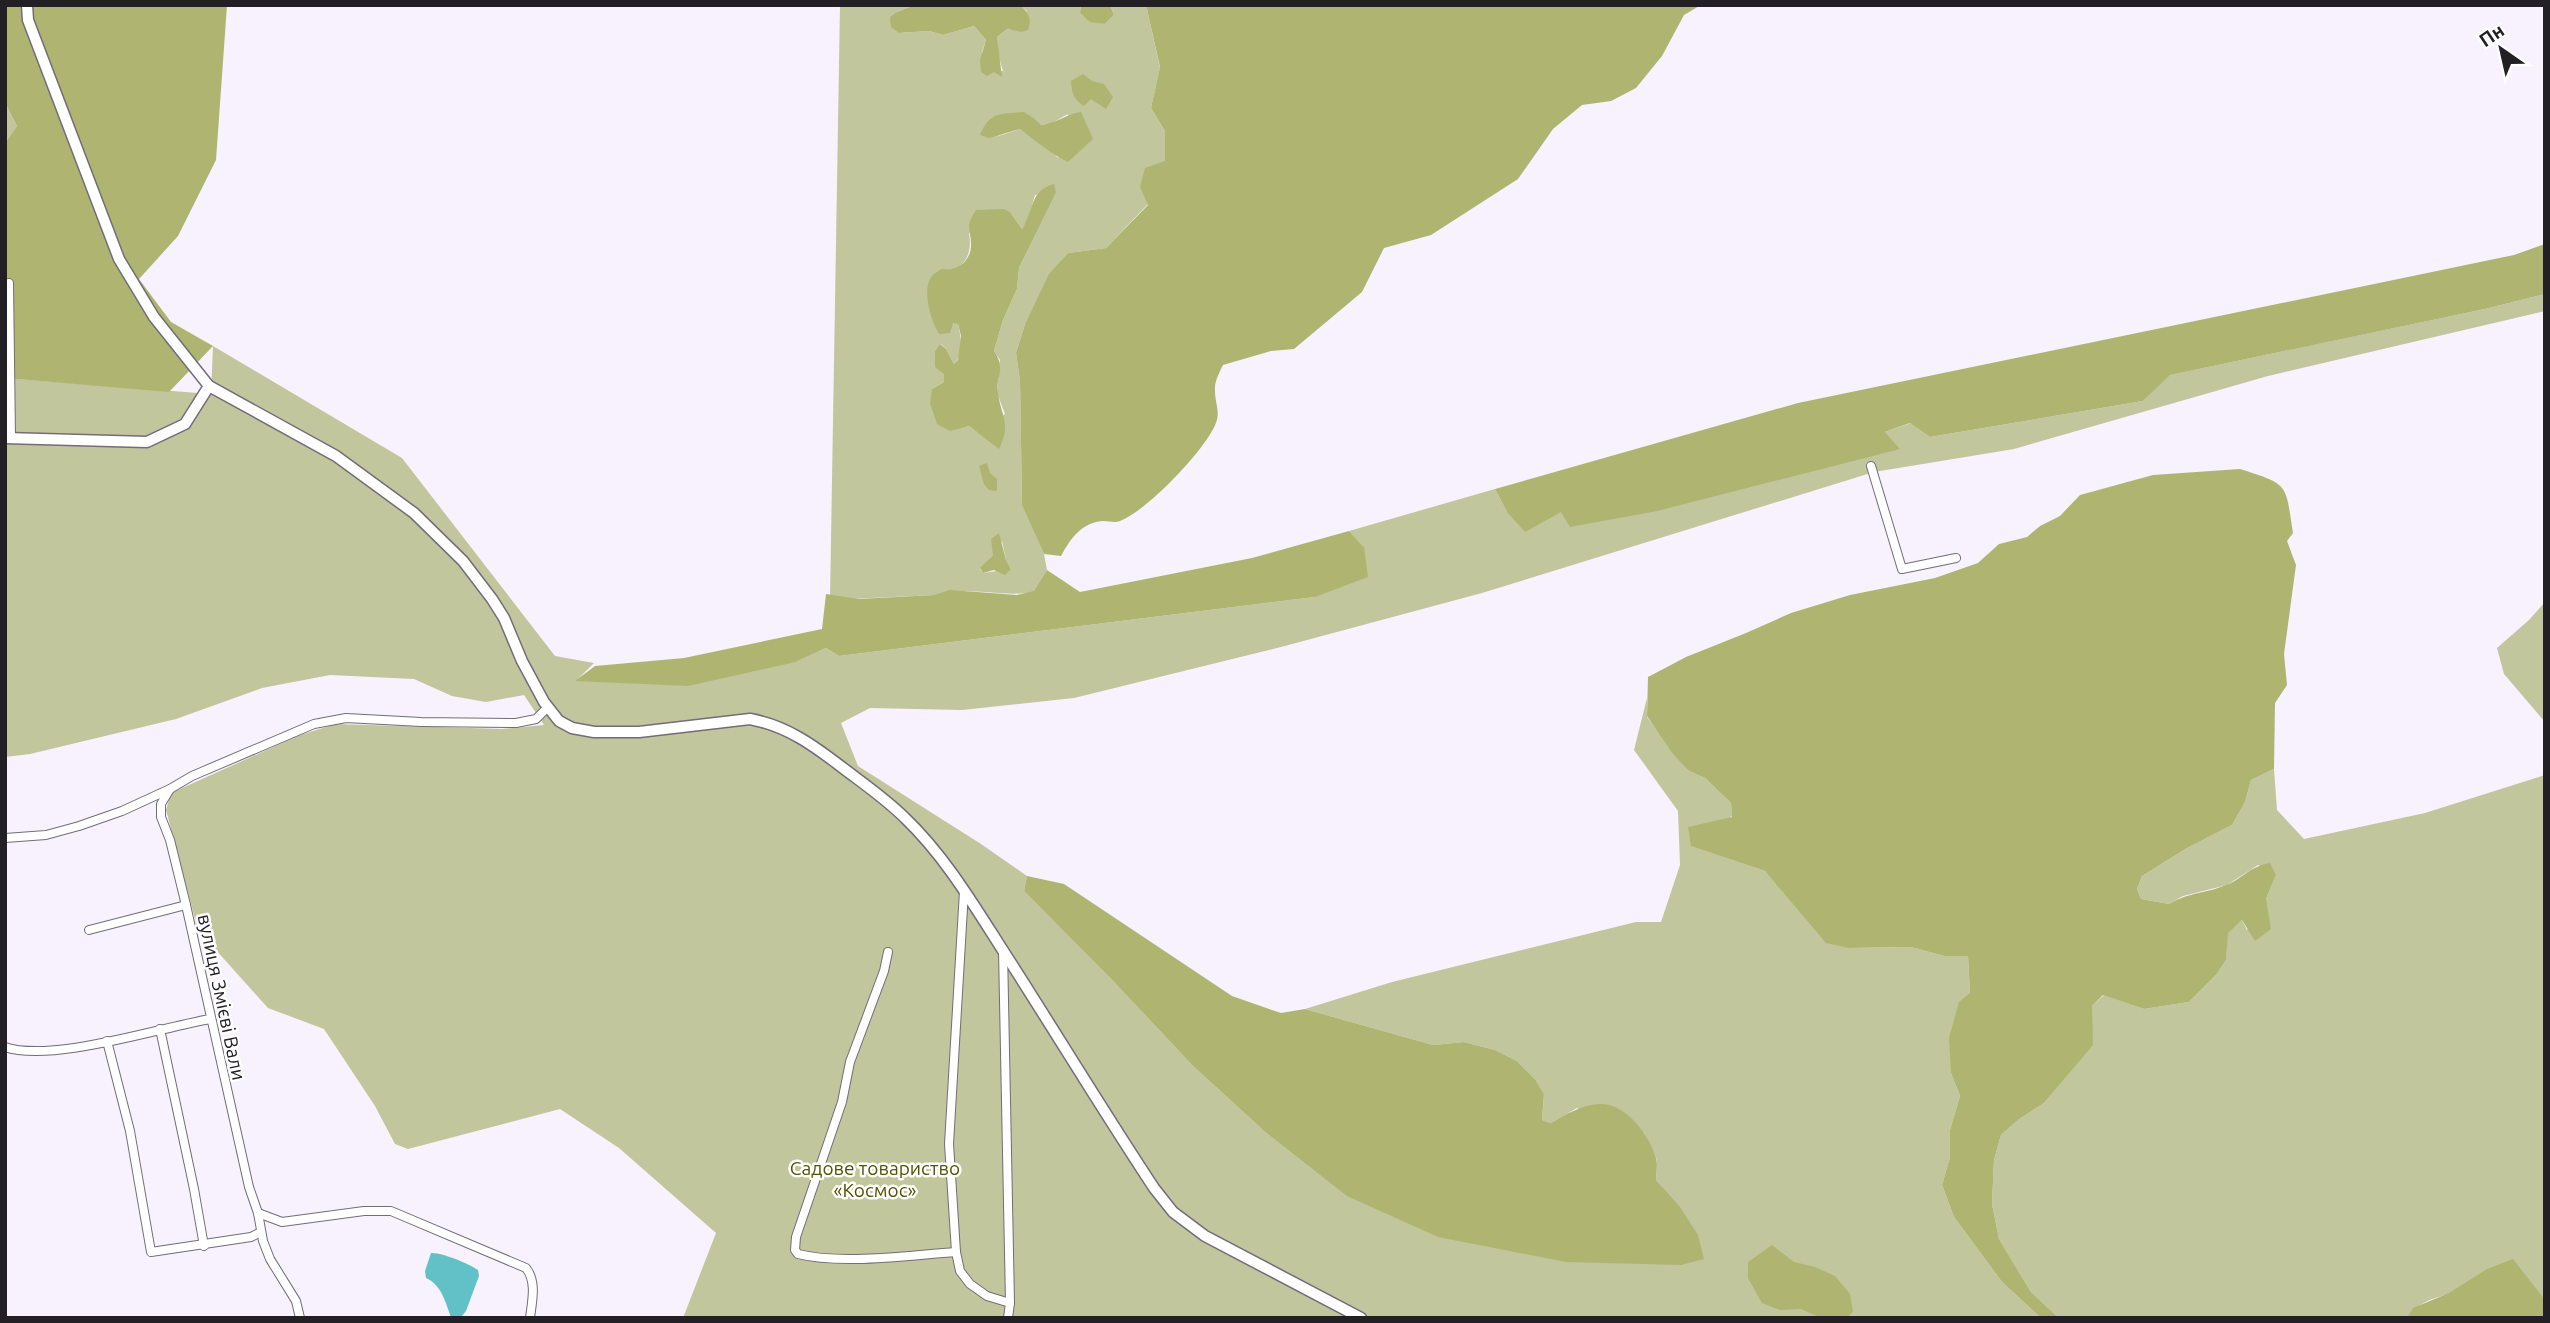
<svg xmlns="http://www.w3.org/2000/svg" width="2550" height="1323" font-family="Ubuntu,sans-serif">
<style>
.green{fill:#c1c69c;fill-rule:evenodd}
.forest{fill:#afb570}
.water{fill:#61c1c6}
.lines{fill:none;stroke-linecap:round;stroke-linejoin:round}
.street-casing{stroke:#726d79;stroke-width:10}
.secondary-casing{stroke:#726d79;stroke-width:13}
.street{stroke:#fff;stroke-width:8}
.secondary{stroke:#fff;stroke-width:10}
.labels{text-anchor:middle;stroke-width:5;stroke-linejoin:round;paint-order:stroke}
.street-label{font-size:19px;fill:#222025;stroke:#fff}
.park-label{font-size:19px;fill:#515400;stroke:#fff}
</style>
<rect width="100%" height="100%" fill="#f7f2fd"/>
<g class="green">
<path d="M840 5H914L897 12 899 33 929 31 943 35 974 26 986 40 982 52 994 72 1003 71 998 54 997 37 1007 29 1011 30 1027 11 1020 5H1081L1080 13 1090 21 1105 24 1114 15 1110 5H1146L1160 68 1151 108 1165 131V161L1148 204 1106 248 1068 253 1050 274 1025 324 1016 353 1020 381 1022 504 1044 554 1047 570 1034 592C1001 598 967 585 935 595L830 600ZM1068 114 1058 158 1052 151 1020 129 995 137 1035 119 1040 125 1050 124ZM1056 193 1019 268 1017 289 1003 320 994 351 1000 360 997 393 1005 414 977 432 969 426 950 430 932 389 944 382 945 374 935 351 941 344 946 349 954 364C964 355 961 337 958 324L952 322V271C968 264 972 249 969 233L1011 213 1022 229 1028 219 1035 195ZM1002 541 1006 560 1011 569 983 573 980 569 993 555Z"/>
<path d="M5 103 17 126 5 143Z"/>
<path d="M2545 294V311L2268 376 2014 449 1874 472 1482 593 1281 647 1074 698 962 710 870 708 841 723 858 766 981 844 1027 876 1024 891 1113 981 1193 1066 1263 1130 1665 1191 1656 1180 1657 1160 1644 1133 1577 1108 1551 1123 1542 1120 1544 1094 1535 1079 1517 1061 1495 1050 1464 1042 1433 1045 1305 1009 1392 982 1636 922H1661L1680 865 1678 811 1634 750 1647 698V717L1689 771 1705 778 1731 803 1732 816 1692 846 1765 871 1790 898 1849 948 1911 947 1944 956H1968L1970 993 1951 1073 1960 1096 1950 1130V1157L1942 1185 1954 1217 2002 1282 2041 1318H683L716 1233 619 1148 560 1109 408 1149 395 1144 375 1106 324 1029 268 1008 198 930 166 810 171 793 300 735 336 724 502 729 544 725 524 695 486 702 452 696 414 679 330 675 262 688 176 719 30 754 5 757V378L211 394 213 346 402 458 555 656 594 663 576 681 796 662 826 648 839 656 1315 597 1364 547 1349 531 1495 489 1507 512H1561L1899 449 1885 432 1911 423 1930 437 2143 401 2169 375 2485 309Z"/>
<path d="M2545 602V722L2504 674 2497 648 2529 620Z"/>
<path d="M2274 769 2277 810 2304 839 2425 813 2545 775V1300L2537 1292C2500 1292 2430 1283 2407 1318H2059L2031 1292 1999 1239 1992 1204 1994 1160 2001 1135 2018 1120 2044 1103 2092 1045V1006L2104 995 2144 1009 2189 1002 2216 975 2226 960 2227 933 2242 920 2247 930 2266 899 2276 875 2258 865 2227 885 2183 896 2169 904 2141 899 2137 889 2142 876 2187 848 2232 825 2245 802 2251 780Z"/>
</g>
<g class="forest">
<path d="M5 5H227L216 160 178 236 139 279 171 322 213 346 169 392 5 378V143L17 126 5 103Z"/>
<path d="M914 5H1020C1029 13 1032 19 1028 30L1021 32 1007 29 997 37 1002 77 994 72 987 76 981 72 980 60 986 40 974 26 943 35 929 31 899 33 891 27 890 17 897 12Z"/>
<path d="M1081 5H1110L1114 15 1105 24 1090 22 1080 13Z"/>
<path d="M1146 5H1701L1684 15 1662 56 1636 88 1611 101 1582 105 1553 129 1518 179 1431 235 1384 248 1362 292 1294 349 1271 351 1223 365C1220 371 1216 379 1215 386 1214 409 1225 412 1209 436 1194 460 1146 511 1120 521 1115 523 1109 521 1104 521 1082 522 1071 538 1061 556L1044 554 1022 505 1020 381 1016 353 1025 324 1049 274 1068 253 1106 248 1148 205 1140 187 1145 168 1165 161V131L1151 108 1160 67Z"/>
<path d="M1083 74 1092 81 1104 84 1113 97 1106 109 1091 99 1084 106C1073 99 1072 93 1071 81Z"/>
<path d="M1024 112 1035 119 1041 125C1054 124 1067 114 1081 112L1093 139 1068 162C1053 155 1034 140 1020 129L989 138 980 135C990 111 1000 114 1024 112Z"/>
<path d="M1054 184 1056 193 1019 268 1017 289 1003 320 994 351C1007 370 995 376 998 394 1002 418 1011 424 999 449L969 426 950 431 937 424 930 403 932 389 944 382V374L935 367V351L940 344 946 349 954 364 958 360 961 336 958 324 953 323 950 333 939 334C931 321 921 290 932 276 932 275 941 269 942 269 958 272 972 260 971 243 971 237 969 232 969 225 970 219 973 215 976 210L1004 209 1011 213 1022 229C1034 210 1030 190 1054 184Z"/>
<path d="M2545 244V294L2485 309 2170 375 2143 401 1930 437 1910 423 1885 432 1900 449 1657 511 1570 527 1561 512 1525 532 1507 512 1495 489 1798 403 2514 255Z"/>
<path d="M987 463 990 473 997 479V491L989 490 984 484 979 466Z"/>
<path d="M2240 469C2290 485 2285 483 2293 533L2287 541 2296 565 2284 654 2287 685 2275 703 2274 769 2251 780 2245 802 2232 825 2187 848 2142 876 2137 889 2141 899 2169 904C2192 891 2205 894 2226 885 2244 878 2248 867 2270 863L2276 875 2266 899 2271 929 2255 941 2242 920 2228 933 2226 960 2216 975 2189 1002 2144 1009 2103 995 2092 1006 2093 1045 2044 1103 2018 1120 2001 1135 1994 1160 1992 1204 1999 1239 2031 1292 2059 1318H2041L2002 1282 1954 1217 1942 1185 1950 1157V1130L1960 1096 1951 1073 1949 1038 1959 1002 1970 993 1968 956H1944L1911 947 1849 948 1826 943 1765 871 1691 846 1688 827 1732 817 1731 803 1705 778 1689 771 1673 754 1647 716 1648 677 1686 657 1746 633 1791 613 1850 595 1935 578 1978 563 1999 544 2027 537 2040 526 2060 516 2080 495 2153 475Z"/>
<path d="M1349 531 1364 547 1368 577 1315 597 839 656 826 648 796 662 688 686 575 681 595 666 684 658 822 629 826 594 859 599 934 595 950 590 1017 595 1034 591 1047 570 1080 592 1252 558Z"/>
<path d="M999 533 1006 560 1011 569 1005 575 994 570 983 573 980 568 993 555 991 539Z"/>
<path d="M1027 876 1064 884 1232 996 1281 1013 1305 1009 1433 1045 1464 1042 1495 1050 1517 1061 1535 1079 1544 1094 1542 1120 1551 1123C1566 1114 1580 1106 1598 1104 1625 1102 1649 1134 1656 1158 1658 1164 1656 1173 1656 1180L1680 1207 1698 1235 1704 1259 1681 1265 1566 1262 1438 1237 1347 1196 1263 1130 1193 1066 1113 981 1024 891Z"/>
<path d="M1772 1245 1794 1262 1815 1267 1835 1276 1850 1294 1853 1312 1846 1318H1821L1801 1309 1780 1310 1762 1303 1748 1278V1262Z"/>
<path d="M2513 1259 2545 1300V1318H2407L2413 1308 2449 1293 2487 1269Z"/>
</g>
<path class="water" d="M431 1253C441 1252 470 1264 478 1270L479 1276 466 1311 461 1317H451C445 1302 442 1285 426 1278L425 1271Z"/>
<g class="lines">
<defs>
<g id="street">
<path d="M9 283 11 438"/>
<path d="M1871 466 1902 569 1956 558"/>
<path d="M170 789 161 804V817L170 840 186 905 249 1187 258 1213 263 1241 270 1259 296 1301 300 1318"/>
<path d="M5 838 46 835 79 826 122 811 170 789 192 776 314 724 346 718 421 722 516 723 536 719 547 708"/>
<path d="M964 891 949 1144 956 1252 960 1271 970 1284 987 1296 1010 1303"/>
<path d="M89 930 186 905"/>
<path d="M1003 950 1010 1303 1008 1318"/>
<path d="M888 952 884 971 850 1062 842 1102 796 1237 795 1250 798 1254C842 1265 909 1255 956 1252"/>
<path d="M160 1029 194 1189 204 1246"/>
<path d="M107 1041 130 1131 151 1252 251 1237 261 1232"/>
<path d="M5 1047C51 1063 159 1028 210 1019"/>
<path d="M258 1213 282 1222 364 1211H391L526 1268C537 1282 532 1301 530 1318"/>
</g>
<g id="secondary">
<path d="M27 5 28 20 119 259 154 317 209 386 336 456 414 513 463 561 492 599 504 618 522 661 544 702 559 721 572 728 594 732H639L750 719C787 726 813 745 843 768 864 784 886 799 905 818 948 859 979 914 1011 963 1059 1038 1105 1114 1154 1188L1173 1212 1205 1236 1361 1318"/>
<path d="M5 438 147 442 185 424 209 386"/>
</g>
</defs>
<use href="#street" class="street-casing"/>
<use href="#secondary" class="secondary-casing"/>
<use href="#street" class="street"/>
<use href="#secondary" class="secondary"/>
</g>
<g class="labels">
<g class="street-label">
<text transform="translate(222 997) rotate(78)" y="7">вулиця Змієві Вали</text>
</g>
<g class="park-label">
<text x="875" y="1175">Садове товариство<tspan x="875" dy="22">«Космос»</tspan></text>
</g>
</g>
<rect width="2550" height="1323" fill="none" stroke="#222025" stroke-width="14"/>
<g transform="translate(2501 49) rotate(326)" stroke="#ffffff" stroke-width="5" paint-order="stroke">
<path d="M0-5L12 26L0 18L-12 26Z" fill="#222025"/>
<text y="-10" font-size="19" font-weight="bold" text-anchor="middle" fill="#222025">Пн</text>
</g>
</svg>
